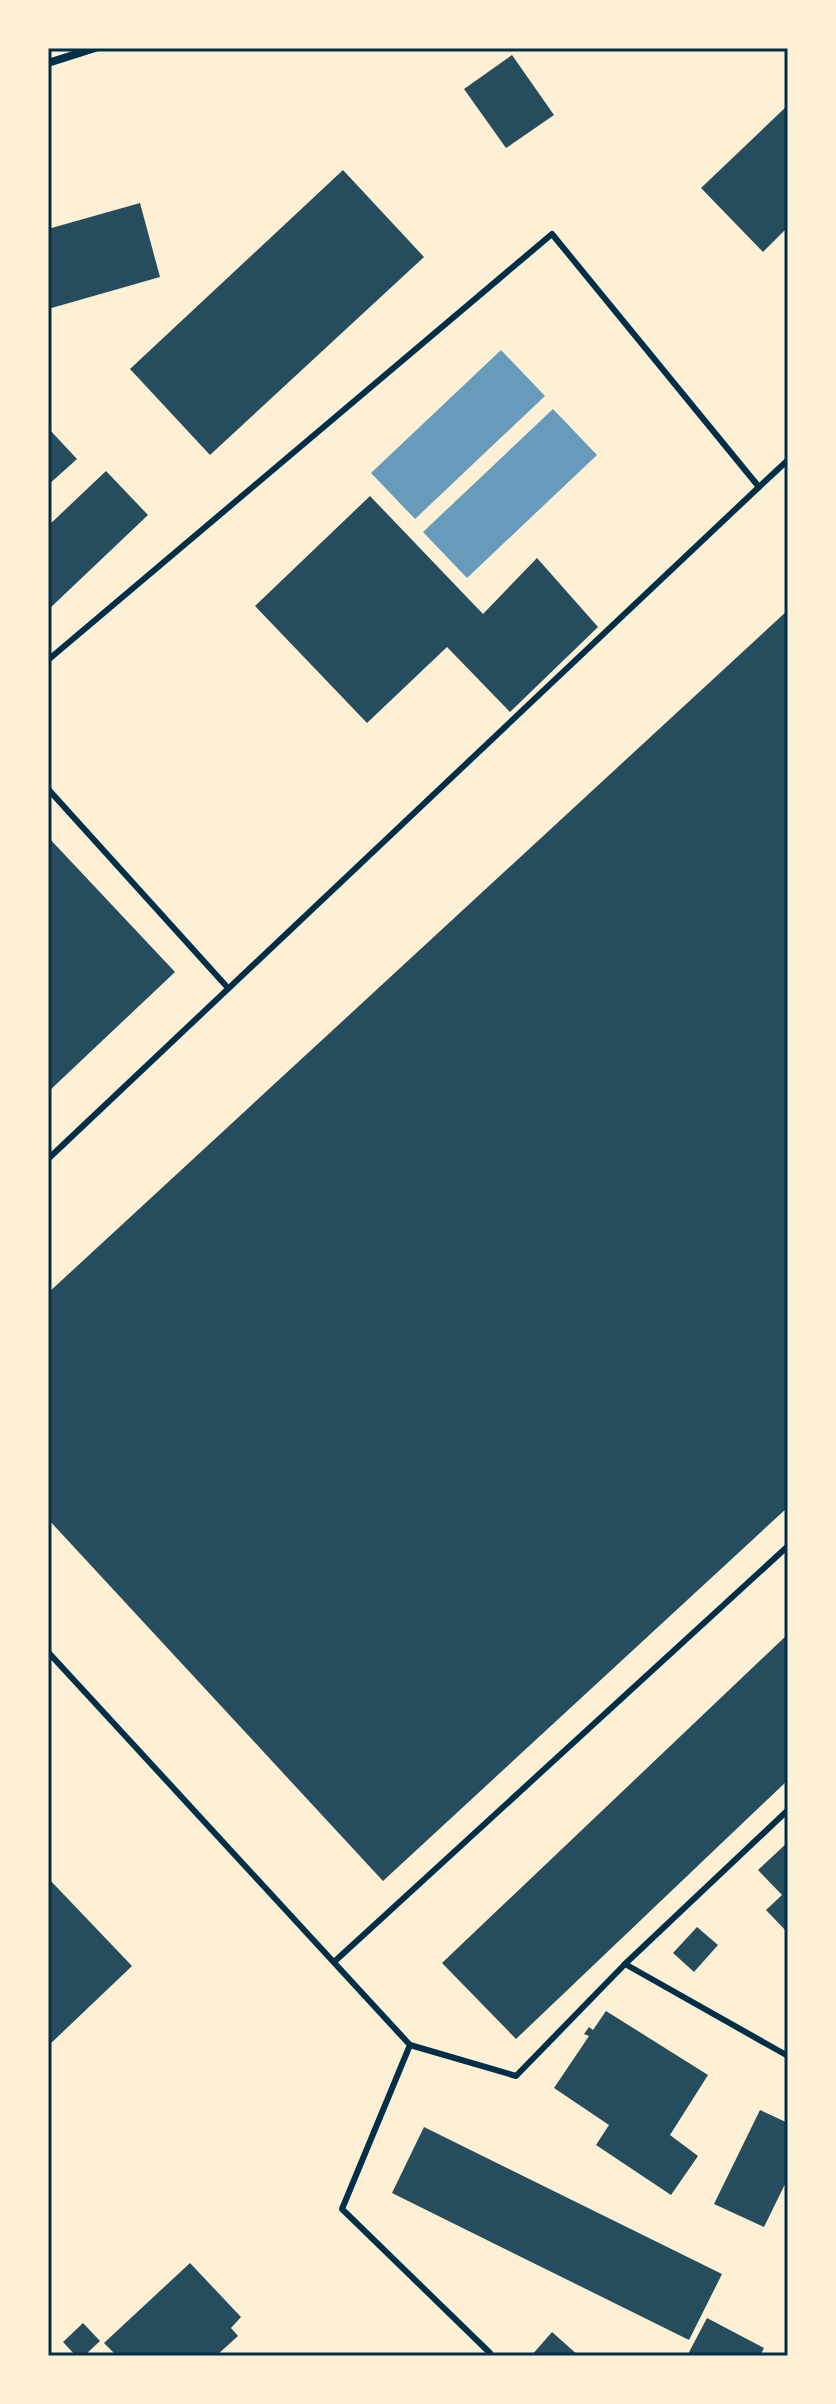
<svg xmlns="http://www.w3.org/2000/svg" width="836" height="2404" font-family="'PT Sans Narrow',sans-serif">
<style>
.water{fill:#669bbc}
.building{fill:#264d5e}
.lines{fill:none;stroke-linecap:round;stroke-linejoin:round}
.service{stroke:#003049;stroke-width:6}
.minor{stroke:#003049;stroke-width:8}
.neatline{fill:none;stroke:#003049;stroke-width:3}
</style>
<rect width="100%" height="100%" fill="#fdf0d5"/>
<g class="water">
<path d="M501 350 545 396 415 519 371 473Z"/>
<path d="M553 409 597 455 467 578 423 532Z"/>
</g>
<g class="building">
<path d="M512 55 554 115 506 148 464 89Z"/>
<path d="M788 105V227L763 252 701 188Z"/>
<path d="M343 170 424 257 210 455 130 369Z"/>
<path d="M140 203 160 277 48 309V229Z"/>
<path d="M48 428 77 459 48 485Z"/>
<path d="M106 471 148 515 48 610V526Z"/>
<path d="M370 496 483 614 537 558 598 627 510 712 447 647 367 723 255 606Z"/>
<path d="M788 610V1507L383 1881 48 1519V1293Z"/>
<path d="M48 837 175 972 48 1092Z"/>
<path d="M788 1634V1780L516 2039 442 1963Z"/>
<path d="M788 1842V1933L766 1910 782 1895 758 1870Z"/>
<path d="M48 1878 132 1966 48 2046Z"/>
<path d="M697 1927 718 1945 694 1972 673 1953Z"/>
<path d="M606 2011 708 2075 670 2135 698 2156 671 2195 596 2145 609 2125 554 2088 589 2036 584 2034 589 2027 593 2030Z"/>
<path d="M760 2110 788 2123V2178L764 2227 714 2204Z"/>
<path d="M424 2127 722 2274 689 2340 392 2193Z"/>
<path d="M190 2263 241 2317 231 2328 238 2336 216 2356H117L104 2343Z"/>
<path d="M707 2318 764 2348 760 2356H687Z"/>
<path d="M83 2323 100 2341 84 2356H76L63 2342Z"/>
<path d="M552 2332 579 2356H531Z"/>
</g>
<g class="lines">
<g class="service">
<path d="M48 660 552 234 759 487 788 460"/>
<path d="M48 789 228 988"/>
<path d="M48 1159 759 487"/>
<path d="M48 1652 410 2045 342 2209 490 2353V2356"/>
<path d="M334 1962 788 1546"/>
<path d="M625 1964 788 1810"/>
<path d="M410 2045 516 2076 625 1964 788 2056"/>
</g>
<path class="minor" d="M48 63 95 48"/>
</g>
<rect width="836" height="2404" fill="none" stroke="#fdf0d5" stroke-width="100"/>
<rect x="50" y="50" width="736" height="2304" class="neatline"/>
</svg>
